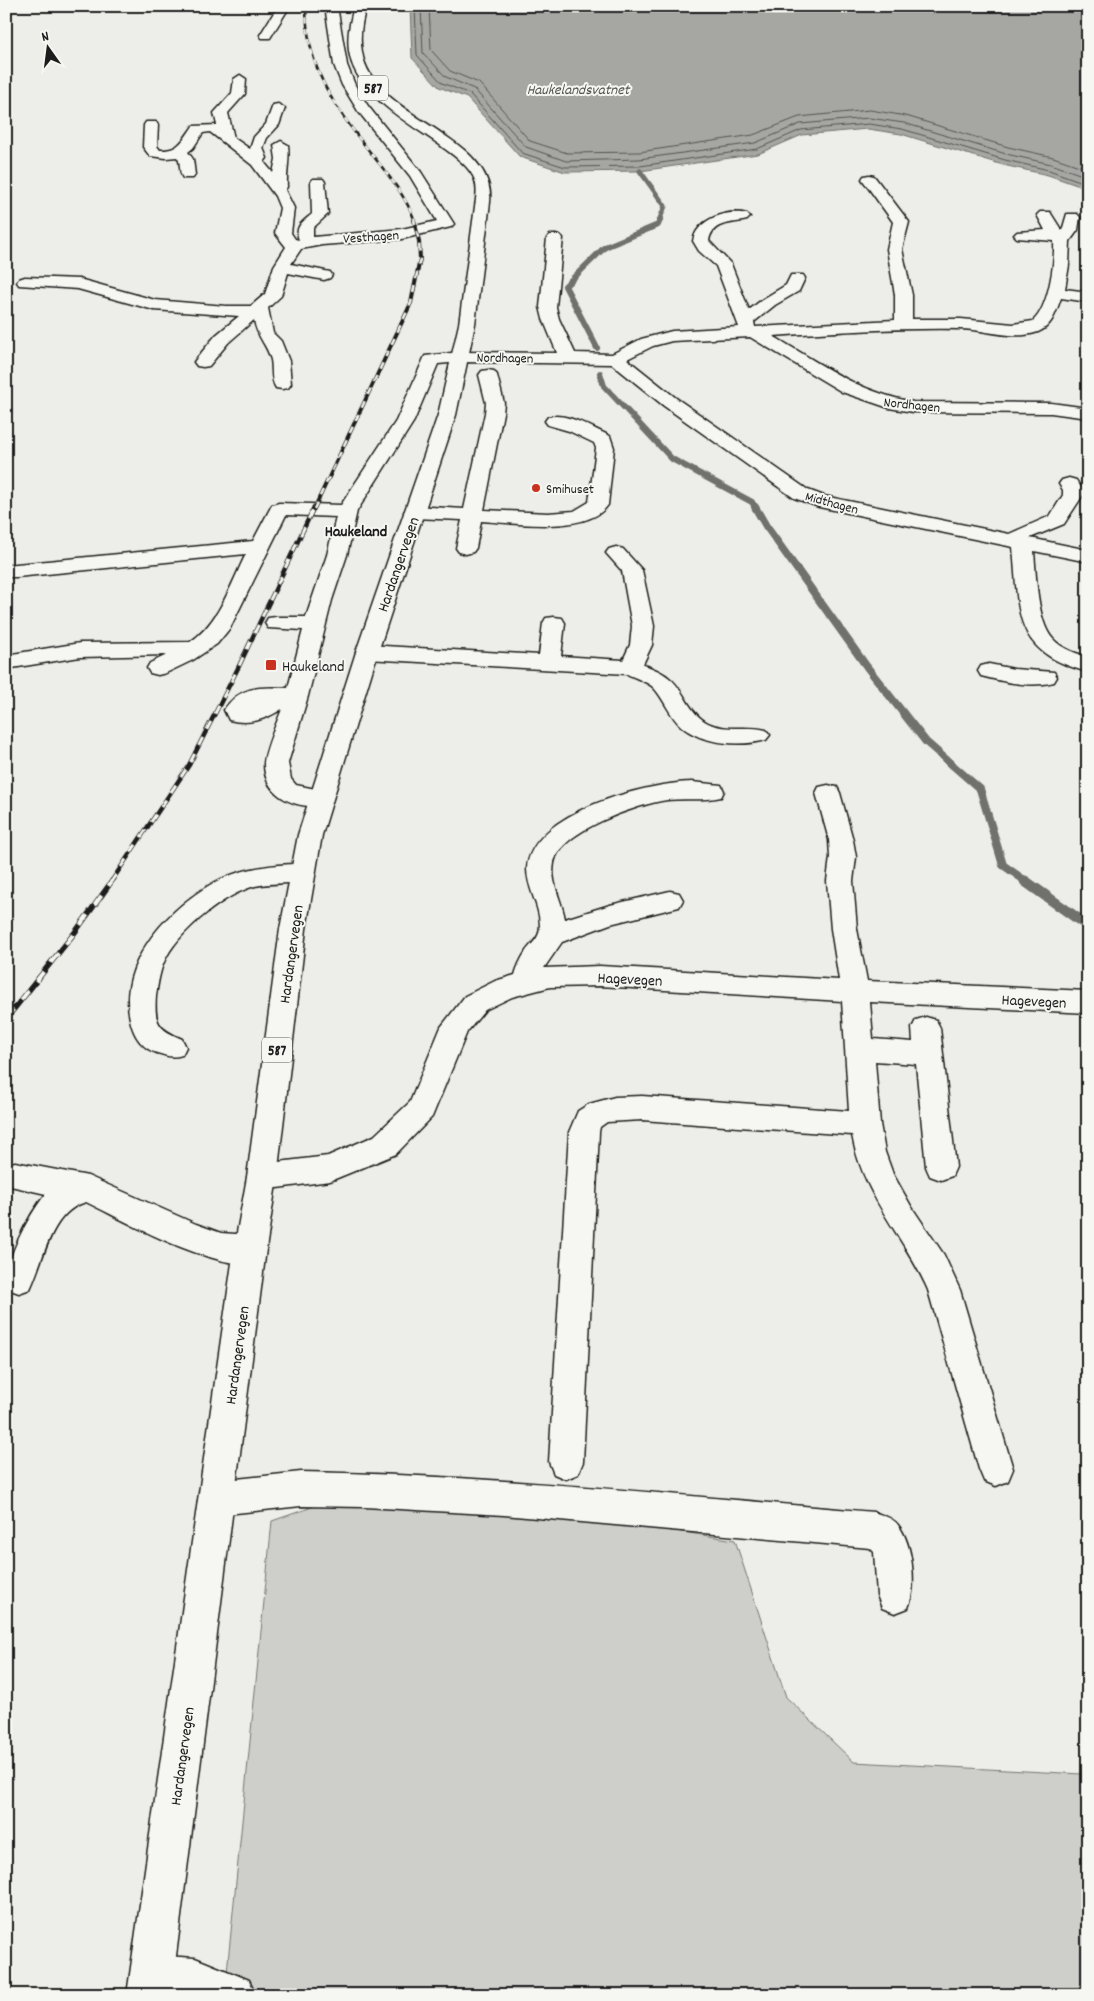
<svg xmlns="http://www.w3.org/2000/svg" width="1094" height="2001" font-family="Dekko,sans-serif">
<style>
.green{fill:#cececb;stroke:#757574}
.water{fill:#a6a6a3;stroke:#6f6f6d}
.lines{fill:none;stroke-linecap:round;stroke-linejoin:round}
.shore{stroke:#535352;stroke-width:1}
.stream-far3{stroke:#6f6f6d;stroke-width:5}
.stream-far2{stroke:#6f6f6d;stroke-width:6}
.stream-far1{stroke:#6f6f6d;stroke-width:8}
.stream{stroke:#6f6f6d;stroke-width:11}
.minor-casing{stroke:#1c1c1c;stroke-width:3}
.major-casing{stroke:#1c1c1c;stroke-width:3}
.minor{fill:#f6f6f2;fill-rule:evenodd}
.major{fill:#f6f6f2;fill-rule:evenodd}
.rail-far3-casing{stroke:#1c1c1c;stroke-width:2.5}
.rail-far2-casing{stroke:#1c1c1c;stroke-width:4}
.rail-far1-casing{stroke:#1c1c1c;stroke-width:4.5}
.rail-casing{stroke:#1c1c1c;stroke-width:5.5}
.rail-far3{stroke:#f6f6f2;stroke-width:2;stroke-dasharray:5.5;stroke-linecap:butt}
.rail-far2{stroke:#f6f6f2;stroke-width:2.5;stroke-dasharray:7;stroke-linecap:butt}
.rail-far1{stroke:#f6f6f2;stroke-width:3;stroke-dasharray:9;stroke-linecap:butt}
.rail{stroke:#f6f6f2;stroke-width:4;stroke-dasharray:12;stroke-linecap:butt}
.poi-dot{fill:#c8321e;stroke:#f6f6f2;stroke-width:2}
.labels{text-anchor:middle;stroke-width:4;stroke-linejoin:round;paint-order:stroke}
.far-street-label{font-size:14px;fill:#1c1c1c;stroke:#f6f6f2}
.far-poi-label{font-size:14px;fill:#1c1c1c;stroke:#f6f6f2;text-anchor:start}
.shield{fill:#f6f6f2;stroke:#5d5d5c;stroke-width:1}
.shield-label{font-size:15px;font-weight:bold;fill:#1c1c1c}
.far-water-label{font-size:15px;font-style:italic;fill:#535352;stroke:#f6f6f2}
.far-quarter-label{font-size:16px;font-weight:bold;fill:#1c1c1c;stroke:#f6f6f2}
.street-label{font-size:16px;fill:#1c1c1c;stroke:#f6f6f2}
.poi-label{font-size:16px;fill:#1c1c1c;stroke:#f6f6f2;text-anchor:start}
</style>
<rect width="100%" height="100%" fill="#edede9"/>
<filter id="ink" filterUnits="userSpaceOnUse"><feTurbulence type="fractalNoise" baseFrequency=".02" numOctaves="2"/><feDisplacementMap in="SourceGraphic" scale="10" xChannelSelector="R" yChannelSelector="G"/><feConvolveMatrix kernelMatrix="1 2 1 2 8 2 1 2 1" color-interpolation-filters="sRGB"/></filter>
<g filter="url(#ink)">
<path class="green" d="M318 1505 518 1507 735 1540 786 1697 854 1762 1082 1774 1088 1819V1995H239L225 1992 272 1521Z"/>
<path class="water" d="M410 6H1088V189L1048 175 1003 165 901 134 868 129 802 135 758 154 640 171 565 172 520 157 467 98 439 87 412 58Z"/>
<g class="lines">
<g class="shore">
<path d="M415 6 417 55 442 83 470 94 522 153 565 167 640 166 757 149 801 130 869 124 902 129 1005 160 1049 170 1088 184"/>
<path d="M421 6 423 53 446 77 474 89 526 147 566 161 639 159 755 143 800 124 869 118 904 123 1006 154 1051 164 1088 177"/>
<path d="M429 6 431 50 450 71 479 83 530 141 567 153 639 152 753 135 799 117 870 110 906 116 1008 147 1053 157 1088 169"/>
</g>
<path class="stream-far3" d="M640 171 665 206 659 221"/>
<g class="stream-far2">
<path d="M597 348 565 286 605 247 658 225 660 220"/>
<path d="M600 373 604 386 672 459 752 502 756 509"/>
</g>
<path class="stream-far1" d="M755 507 766 526 867 667 926 742 980 789 1003 865 1027 882"/>
<path class="stream" d="M1025 881 1088 926"/>
<defs>
<g id="minor">
<path d="M278 6H290L270 38H262L260 35Z"/>
<path d="M325 6H337L347 65 355 85 368 106 421 172 454 224 451 227 402 239 322 245 301 249 291 264 330 272 332 275 330 278 324 280 288 273 281 296 268 308 273 333 281 341 289 361 291 384 288 388 282 389 276 388C270 380 273 369 271 360 267 344 257 338 254 320L228 343 209 366 203 367 197 366 194 362 197 358 216 335 239 316 154 310 78 289 19 285 17 282 19 279 25 277 79 279 155 300 226 306H251L265 294 274 266 286 247 275 233 280 208 275 196 252 165 210 132 203 133 193 148 188 152 193 159 195 175 193 178H183C178 172 182 163 177 157L166 158 150 156 143 147 144 125 146 122H156L158 125 157 146 160 150C179 151 183 140 193 126L217 125 214 113 232 93 234 79 240 75 246 79 245 94 228 113 234 138 250 149 254 137 266 124 273 105 278 104 285 108 279 125 267 138 263 148 267 158 264 162 273 173 276 159 274 145 281 141 288 145C290 160 286 172 287 187L285 190 294 208 291 233 295 239 299 240C294 226 303 222 312 214L311 182 313 179H323L325 182 328 214 313 228V237L402 229 437 221 410 176 358 111 342 85 334 65Z"/>
<path d="M869 175 874 176 909 222 902 249 912 295V319H961L1013 324 1033 321C1049 307 1055 262 1054 241L1017 238 1014 235 1017 232 1045 230 1037 215 1040 212H1050L1062 231 1067 214H1077L1080 217 1078 230 1070 241 1069 265 1065 289 1088 292V302L1061 298C1056 311 1053 326 1038 332 1013 341 985 329 959 329 897 328 835 332 773 336 821 364 856 391 913 402L1051 403 1088 408V418L1051 413 913 412 889 408 842 392 750 337 672 341 653 346 627 359 676 398 808 490 824 496 1009 534 1050 516 1063 495V490L1059 484 1062 480 1069 478 1076 480 1083 490V495L1064 524 1030 538 1088 550V562L1034 551C1036 574 1037 622 1053 639 1062 649 1076 653 1088 657V672C1012 652 1019 613 1013 547L819 507 794 498 664 406 612 364 460 362 438 364 414 421 357 511 347 555 332 600 308 696 288 763 291 779 296 785 330 792 333 798 330 804C301 812 264 798 264 764 264 752 277 722 282 709 265 720 249 725 229 720L224 710C240 685 261 687 288 688L303 630 268 628 265 623 268 618 276 617H306L327 555 336 517 286 515 230 628 217 644 193 660 166 673 158 675 150 673 147 668 150 663 167 655 80 657 6 669V655L80 643 190 642C219 623 231 584 246 554L17 577H6V565L253 541 272 505 279 503 341 505 396 421 425 356 460 352 557 353 543 319 540 307 547 238 550 235H560L563 238 556 307 559 319 575 353 612 354 641 339 672 331 739 327 716 266 699 251 693 241C697 219 727 209 747 214L750 217 747 220C732 224 712 221 709 241L731 264 749 310 763 299 786 285 791 275H803L805 278 799 291 775 305 754 322 755 327 895 320V295L887 249 893 222 862 179 864 176Z"/>
<path d="M488 370 494 371 497 375 504 403 503 413 484 510 548 513 574 511 589 502 596 448 594 443 569 431 548 425 545 421 548 417C567 412 592 428 610 436L614 448 608 505C587 535 513 523 481 521L476 548 473 552 466 554 459 552 456 548 462 520 414 518 407 516 404 512 407 508 414 506 464 509 485 413 486 403 479 375 482 371Z"/>
<path d="M616 547 623 549 642 570 654 626 652 645 643 664C651 668 661 671 668 677 684 688 688 713 708 723 726 732 748 725 766 730L770 735 766 740C741 747 701 744 681 726 670 716 664 699 654 688 648 682 635 678 627 674L367 659 359 657 356 652 359 647 367 645 539 655 543 623 546 618 554 617 562 618 565 623 561 656 623 660 630 645 632 626 622 571 606 553 609 549Z"/>
<path d="M989 664 1014 669 1054 672 1057 677 1054 682C1031 688 1004 682 981 676L978 671 981 666Z"/>
<path d="M692 782 721 785 724 791 721 797C704 801 685 798 667 800 639 804 559 831 554 863 550 883 562 900 565 919L610 905 670 891 679 893 683 900 679 907 610 924 562 942 544 968 600 966 839 980 831 929 827 881 830 857 829 840 816 793 819 787 828 785 837 787 840 793 853 840 856 857 853 881 857 929 867 981 1088 991V1013L870 1002 873 1039 913 1042 912 1028 916 1020 926 1017 936 1020 940 1028 956 1167 952 1176 941 1180 930 1176 926 1167 916 1064 875 1061 880 1124 885 1152 893 1174 911 1206 944 1255 960 1290 1013 1469 1008 1481 996 1486 984 1481 979 1469 928 1290C904 1235 863 1197 852 1135L642 1120 607 1122 600 1127 599 1132 583 1462 578 1474 566 1479 554 1474 549 1462 569 1132 578 1111 589 1104 615 1097 642 1096 849 1111 842 1001 600 986 550 987 512 997 485 1010 467 1032 432 1117 396 1154 330 1181 262 1190 251 1186 247 1177 251 1168 262 1164 328 1156 374 1136 410 1102 441 1027 465 996 495 981 515 975C517 967 521 959 526 951 530 945 537 940 539 933 544 911 527 891 527 869 530 812 647 783 692 782Z"/>
<path d="M293 864 312 867 316 873 312 879C294 885 274 882 255 886 225 894 182 929 167 956 160 968 158 983 156 996 154 1023 158 1029 182 1039L186 1047 182 1055C172 1058 167 1056 157 1053 141 1048 133 1034 130 1019 117 961 172 904 219 880 242 869 268 865 293 864Z"/>
<path d="M15 1162 88 1176 196 1224 221 1233 250 1235 261 1239 266 1249 261 1259C249 1263 233 1264 220 1260 173 1248 129 1223 86 1202 50 1212 44 1260 30 1289L19 1293 8 1289C0 1267 31 1211 46 1194L6 1185V1165Z"/>
<path d="M301 1472C492 1475 683 1496 874 1512 881 1515 894 1518 898 1525 913 1544 917 1586 908 1608L895 1613 882 1608 877 1595 874 1552 870 1548 504 1515 365 1507 301 1506 217 1515 204 1510 199 1498 204 1486 217 1481Z"/>
<path d="M151 1955 195 1958 249 1980 256 1995H144L136 1991 130 1976 136 1961Z"/>
</g>
<path id="major" d="M354 6H366C362 22 359 36 362 52 372 119 497 135 490 202L475 324 456 415 378 652 322 835 306 929 277 1177 266 1249 171 1995H127L234 1249 247 1177 280 929 298 835 356 652 438 415 459 324 476 199C477 191 477 183 473 176 466 163 451 154 440 145 409 123 354 93 349 51 347 35 350 22 354 6Z"/>
</defs>
<use href="#minor" class="minor-casing"/>
<use href="#major" class="major-casing"/>
<use href="#minor" class="minor"/>
<use href="#major" class="major"/>
<defs>
<path id="rail-far3" d="M306 6C306 70 336 109 374 157 390 177 406 197 415 221"/>
<path id="rail-far2" d="M314 509 411 303 420 259 419 241 414 220"/>
<path id="rail-far1" d="M111 882 189 765 239 666 314 507"/>
<path id="rail" d="M6 1019 76 931 112 881"/>
</defs>
<use href="#rail-far3" class="rail-far3-casing"/>
<use href="#rail-far2" class="rail-far2-casing"/>
<use href="#rail-far1" class="rail-far1-casing"/>
<use href="#rail" class="rail-casing"/>
<use href="#rail-far3" class="rail-far3"/>
<use href="#rail-far2" class="rail-far2"/>
<use href="#rail-far1" class="rail-far1"/>
<use href="#rail" class="rail"/>
</g>
</g>
<g class="poi-dot">
<circle cx="536" cy="488" r="5"/>
<rect x="265" y="659" width="12" height="12" rx="2.5"/>
</g>
<g class="labels">
<g class="far-street-label">
<text transform="translate(371 236) rotate(-4)" y="5">Vesthagen</text>
<text transform="translate(505 357) rotate(1)" y="5">Nordhagen</text>
<text transform="translate(912 404) rotate(6)" y="5">Nordhagen</text>
<text transform="translate(832 502) rotate(15)" y="5">Midthagen</text>
</g>
<g class="far-poi-label">
<text x="546" y="493">Smihuset</text>
</g>
<g class="shield">
<rect x="358" y="75.5" width="30" height="25" rx="4"/>
<rect x="262" y="1037.5" width="30" height="25" rx="4"/>
</g>
<g class="shield-label">
<text x="373" y="93">587</text>
<text x="277" y="1055">587</text>
</g>
<g class="far-water-label">
<text x="578" y="94">Haukelandsvatnet</text>
</g>
<g class="far-quarter-label">
<text x="356" y="536">Haukeland</text>
</g>
<g class="street-label">
<text transform="translate(397 564) rotate(-71)" y="6">Hardangervegen</text>
<text transform="translate(290 954) rotate(-82)" y="6">Hardangervegen</text>
<text transform="translate(630 978) rotate(3)" y="6">Hagevegen</text>
<text transform="translate(1034 1000) rotate(3)" y="6">Hagevegen</text>
<text transform="translate(236 1355) rotate(-82)" y="6">Hardangervegen</text>
<text transform="translate(181 1756) rotate(-82)" y="6">Hardangervegen</text>
</g>
<g class="poi-label">
<text x="282" y="671">Haukeland</text>
</g>
</g>
<rect width="1094" height="2001" fill="none" stroke="#f6f6f2" stroke-width="25"/>
<rect x="12" y="12" width="1069" height="1976" fill="none" stroke="#1c1c1c" stroke-width="2" filter="url(#ink)"/>
<g transform="translate(48 48) rotate(346)" stroke="#f6f6f2" stroke-width="4" paint-order="stroke">
<path d="M0-4L9 19L0 12L-9 19Z" fill="#1c1c1c"/>
<text y="-8" font-size="14" font-weight="bold" text-anchor="middle" fill="#1c1c1c">N</text>
</g>
</svg>
